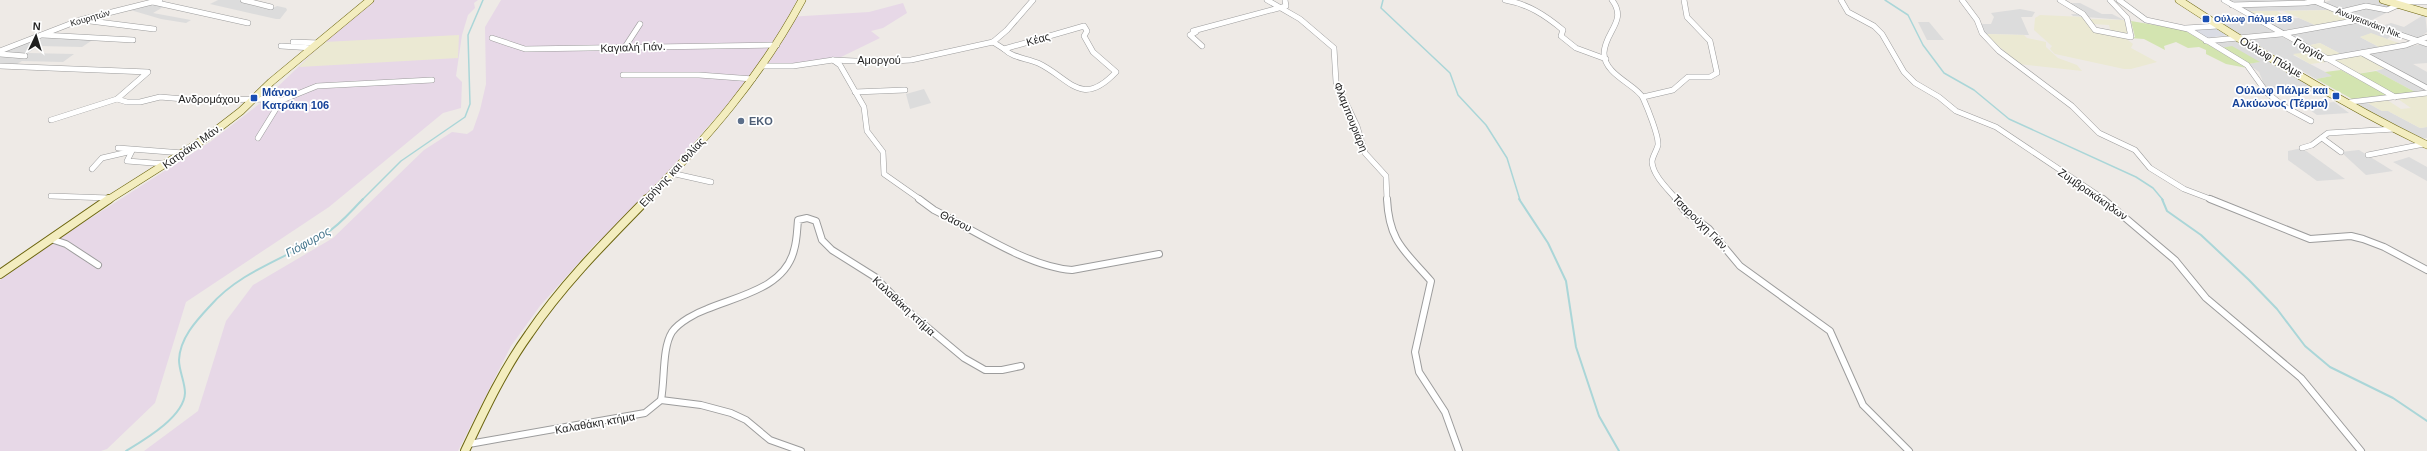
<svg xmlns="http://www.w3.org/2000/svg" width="2427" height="451" font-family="Helvetica,sans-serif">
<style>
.residential{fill:#dcdcdc}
.industrial{fill:#e7d8e7}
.farmland{fill:#ebe9d3}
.grass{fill:#d3e4b0}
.plaza{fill:#dadce4}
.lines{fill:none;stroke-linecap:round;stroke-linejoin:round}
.stream-far1{stroke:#aad6d8;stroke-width:1.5}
.stream{stroke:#aad6d8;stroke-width:2}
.street-far1-casing{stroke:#9c9c9c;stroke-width:6}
.street-casing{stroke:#9c9c9c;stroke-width:8}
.secondary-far1-casing{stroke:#6c650f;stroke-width:8}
.secondary-casing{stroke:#6c650f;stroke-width:10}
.street-far1{stroke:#fff;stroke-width:5}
.street{stroke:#fff;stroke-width:6}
.secondary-far1{stroke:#f3edbf;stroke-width:7}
.secondary{stroke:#f3edbf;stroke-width:8}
.transit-dot{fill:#1a4fb4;stroke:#fff;stroke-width:1.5}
.service-dot{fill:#5c6f8a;stroke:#fff;stroke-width:1.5}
.labels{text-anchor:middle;stroke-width:3.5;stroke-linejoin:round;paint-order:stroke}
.far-street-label{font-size:9px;fill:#1f1f1f;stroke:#fff}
.far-transit-label{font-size:9px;font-weight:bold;fill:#164399;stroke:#fff;text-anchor:start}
.street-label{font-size:11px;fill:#1f1f1f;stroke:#fff}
.transit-label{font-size:11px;font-weight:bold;fill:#164399;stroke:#fff;text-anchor:end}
.service-label{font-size:11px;font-weight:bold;fill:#4e5e75;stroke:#fff;text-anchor:start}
.water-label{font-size:12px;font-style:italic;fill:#4a798f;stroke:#fff}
</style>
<rect width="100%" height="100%" fill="#eeeae6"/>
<g class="residential">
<path d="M218 0H239L273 8 277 6 286 8 287 10 280 19H276L210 4Z"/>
<path d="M2228 0H2293L2301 5 2318 4 2332 10 2246 11Z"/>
<path d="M2331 0H2379L2398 7 2368 22 2323 3Z"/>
<path d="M151 3 165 6 153 13 191 20 186 23 161 19 127 9Z"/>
<path d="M2069 3H2080L2102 14H2112L2124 20 2073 16 2071 14H2084Z"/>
<path d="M2020 9 2035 12 2032 17H2021L2029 35 1985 34 1981 24H1991L1994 17 1991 13Z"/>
<path d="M2425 14 2427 32 2418 39 2382 26 2391 23 2404 27Z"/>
<path d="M2299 18 2315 25 2281 31 2260 20Z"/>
<path d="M2215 20H2253L2274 32 2238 35Z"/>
<path d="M1918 22H1929L1944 40H1927Z"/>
<path d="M2359 22 2394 34 2387 39 2372 34 2360 37 2379 47 2341 54 2320 43 2306 46 2287 35Z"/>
<path d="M39 36 94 39 82 47 39 46 28 53 74 54 63 62 22 61 17 64 0 63V51Z"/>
<path d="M2281 36 2309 52 2293 55 2333 76 2316 79 2245 38Z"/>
<path d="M2236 39 2320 88 2307 93 2284 92 2277 88 2266 89 2259 72 2248 64 2259 62 2212 42Z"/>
<path d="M2423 44 2427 46V63L2413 64 2427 72V88L2366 54Z"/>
<path d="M2386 68 2427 90 2415 92 2376 71Z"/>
<path d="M924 89 931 103 910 109 906 94Z"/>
<path d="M2334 102 2349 113 2317 115 2304 106Z"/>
<path d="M2366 102 2382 111H2388L2420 128 2427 127V138L2417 139 2355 103Z"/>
<path d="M2302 148 2345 179 2317 181 2288 160V151Z"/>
<path d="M2359 150 2393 171 2366 175 2341 152Z"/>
<path d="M2409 157 2427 167V181L2393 162Z"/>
</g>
<g class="industrial">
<path d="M373 0H478L474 3 475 8 468 15 462 35 456 76 462 82 461 108 443 113 329 207 186 302 155 403 107 449 101 451H0V280L72 230 210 142 263 101 324 42Z"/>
<path d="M501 0H797L788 17 869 12 903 3 907 13 883 28 871 31 880 38 839 58 777 65H759L733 98 666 174 603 240 598 241 540 306 511 346 458 451H144L198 411 226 321 253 285 333 238 424 150 452 132 467 134 473 130 480 110 486 84 485 27Z"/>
</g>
<g class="farmland">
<path d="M2332 10 2353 19 2315 25 2283 11Z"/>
<path d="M2246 11H2277L2290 19 2260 20Z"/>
<path d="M2040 15 2084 17 2090 27 2124 37 2133 44 2131 48 2157 62 2131 69H2124L2055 54 2050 49 2052 46 2034 30 2035 18Z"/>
<path d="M2088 19 2124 20 2130 35 2111 32 2109 25 2092 24Z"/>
<path d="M2371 33 2387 39 2399 43 2379 47 2360 37Z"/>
<path d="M1985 34 2024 35 2027 38 2046 42V47L2058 58 2077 65 2082 71 2019 64Z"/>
<path d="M459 35 458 58 299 67 324 42Z"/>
<path d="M2320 43 2341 54 2325 57 2306 46Z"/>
<path d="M2309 52 2327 62 2310 64 2293 54Z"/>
<path d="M2362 55 2386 68 2357 74 2332 60Z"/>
<path d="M2427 94V127L2420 128 2388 111H2382L2366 102 2387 100 2401 109 2411 108 2398 99Z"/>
</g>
<g class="grass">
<path d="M2131 21 2184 30 2247 68 2226 64 2206 54V50L2199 47 2188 48 2176 42 2164 46 2165 50 2144 39 2130 38 2135 37Z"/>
<path d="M2232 46 2260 62 2248 64 2221 48Z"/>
<path d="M2341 70 2387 95 2352 99 2316 79 2332 76 2325 72Z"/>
<path d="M2376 71 2415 92 2396 96 2357 74Z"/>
</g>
<path class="plaza" d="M2216 28 2228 35 2207 38 2192 30Z"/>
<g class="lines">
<g class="stream-far1">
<path d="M1383 0 1381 8 1450 73 1458 95 1486 125 1507 158 1520 200"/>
<path d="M1885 0 1908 15 1923 45 1944 73 1974 90 2009 119 2136 177 2153 188 2163 200"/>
<path d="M362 200 401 161 465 117 470 104 468 35 483 0"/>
</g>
<g class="stream">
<path d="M1519 199 1548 243 1566 281 1576 347 1599 416 1619 451"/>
<path d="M2162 199 2167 211 2201 235 2249 280 2277 309 2305 346 2330 367 2393 398 2427 421"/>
<path d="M126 451C144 440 184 417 185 393 185 382 179 371 179 360 180 338 196 321 210 306 240 271 287 258 325 234 340 225 351 211 363 199"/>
</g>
<defs>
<g id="street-far1">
<path d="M243 0 271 7"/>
<path d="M1267 0 1300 19 1334 48 1336 82 1357 126 1365 153 1386 176 1387 200"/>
<path d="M1505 0C1528 4 1545 15 1563 30L1561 36 1576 48 1606 59"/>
<path d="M1612 0C1628 21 1605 31 1604 53 1604 75 1637 85 1643 98 1647 107 1659 136 1658 145 1657 150 1652 157 1652 162 1653 176 1669 190 1677 200"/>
<path d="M1841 0 1848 12 1874 26 1882 34 1904 72 1915 83 1939 97 1956 111 1996 127 2105 200"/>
<path d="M1962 0 1977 20 1982 33 1999 51 2072 106 2099 133 2135 150 2150 168 2184 189 2213 200"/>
<path d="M2060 0 2083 14 2095 30 2131 37 2127 18 2110 0"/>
<path d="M2119 0 2146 20 2188 29 2247 65 2267 93 2285 107 2311 121"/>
<path d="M2224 0 2395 97"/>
<path d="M2312 0 2369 24 2427 44"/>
<path d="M153 2 248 23"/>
<path d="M2396 2H2427"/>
<path d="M2232 5 2305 3 2322 0"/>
<path d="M2341 12 2366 6 2387 10 2398 5"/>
<path d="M82 20 154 29"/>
<path d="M1084 26 1087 31 1084 36 1093 52 1116 72C1081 109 1070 78 1038 63 1026 58 1013 58 1004 49Z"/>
<path d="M2186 28 2218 26"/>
<path d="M43 35 133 40"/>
<path d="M492 38 525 49 777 45"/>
<path d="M2206 41 2281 34 2359 20"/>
<path d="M293 42 319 43"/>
<path d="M993 42 1004 49"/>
<path d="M993 42 1007 30 1033 0"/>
<path d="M281 46 313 48"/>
<path d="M1202 46 1190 35 1196 32 1193 31 1286 6 1285 0"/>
<path d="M625 47 640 24"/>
<path d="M0 51 80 20 160 0"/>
<path d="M2362 53 2427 88"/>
<path d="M0 54 25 56"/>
<path d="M2326 59 2406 45 2427 37"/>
<path d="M833 60 840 65 864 107 867 131 883 152 884 174 921 200"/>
<path d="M0 66 148 72 117 99 127 102H140L160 97 196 100 277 99 280 101 279 104 258 138"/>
<path d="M762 66H793L833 60 877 62 911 60 993 42"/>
<path d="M623 75H699L753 79"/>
<path d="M855 92 905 90"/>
<path d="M1643 97 1673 90 1688 77H1710L1717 73 1710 41 1687 17 1684 0"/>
<path d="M280 101 317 86 432 80"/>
<path d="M2350 102 2427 93"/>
<path d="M51 120 117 99"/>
<path d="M2322 138 2341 152"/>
<path d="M118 148 183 153"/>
<path d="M2302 148 2312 145 2328 133 2395 129"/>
<path d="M132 151 127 161 166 164"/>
<path d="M2368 155 2424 144"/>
<path d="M92 169 102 158 128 152"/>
<path d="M671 173 711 182"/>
<path d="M51 196 109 198"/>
</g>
<g id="street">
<path d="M919 199 934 210C974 230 1028 267 1072 270L1159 254"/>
<path d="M1387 199C1389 242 1405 251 1431 281L1415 352 1419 372 1445 412 1459 451"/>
<path d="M1676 199 1686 212 1709 229 1740 266 1830 331 1863 405 1909 451"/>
<path d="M2103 199 2175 260 2206 298 2301 378 2361 451"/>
<path d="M2210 199 2310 239 2351 236 2363 239 2384 247 2427 270"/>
<path d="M51 239 66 244 98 265"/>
<path d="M661 400 701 405 731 413 746 420 770 440 801 451"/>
<path d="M469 444 645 413 661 400C665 379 662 348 672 332 679 322 696 313 707 309 738 296 785 288 794 250 797 241 797 230 798 220L807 218 816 221 822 240 832 250 875 277 909 312 964 358 985 370H1002L1021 366"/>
</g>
<g id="secondary-far1">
<path d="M2179 0C2259 52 2341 103 2427 145"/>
<path d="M2383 0 2427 13"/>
<path d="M108 200 206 138 241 111 271 82 370 0"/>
<path d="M646 200C707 138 760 78 802 0"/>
</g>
<g id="secondary">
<path d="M0 274 109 199"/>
<path d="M465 451C484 411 503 370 529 334 562 285 605 242 647 199"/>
</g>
</defs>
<use href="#street-far1" class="street-far1-casing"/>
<use href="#street" class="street-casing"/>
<use href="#secondary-far1" class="secondary-far1-casing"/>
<use href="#secondary" class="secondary-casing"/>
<use href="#street-far1" class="street-far1"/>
<use href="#street" class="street"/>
<use href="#secondary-far1" class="secondary-far1"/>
<use href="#secondary" class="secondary"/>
</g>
<g class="transit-dot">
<rect x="2202" y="15" width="8" height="8" rx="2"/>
<rect x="2332" y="92" width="8" height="8" rx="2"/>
<rect x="250" y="94" width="8" height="8" rx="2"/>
</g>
<circle class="service-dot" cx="741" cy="121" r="4"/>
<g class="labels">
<g class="far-street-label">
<text transform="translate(90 18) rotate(-16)" y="3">Κουρητών</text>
<text transform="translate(2369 23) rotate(21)" y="3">Ανωγειανάκη Νικ.</text>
</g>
<g class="far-transit-label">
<text x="2214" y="22">Ούλωφ Πάλμε 158</text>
</g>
<g class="street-label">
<text transform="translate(1038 39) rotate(-16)" y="4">Κέας</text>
<text transform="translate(633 47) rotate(-2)" y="4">Καγιαλή Γιάν.</text>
<text transform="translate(2309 49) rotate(30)" y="4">Γοργία</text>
<text transform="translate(2271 57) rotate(30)" y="4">Ούλωφ Πάλμε</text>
<text x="879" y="64">Αμοργού</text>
<text x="209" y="103">Ανδρομάχου</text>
<text transform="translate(1351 117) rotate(68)" y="4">Φλαμπουριάρη</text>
<text transform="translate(192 146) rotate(-35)" y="4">Κατράκη Μάν.</text>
<text transform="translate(672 172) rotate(-47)" y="4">Ειρήνης και Φιλίας</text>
<text transform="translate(2093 194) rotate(35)" y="4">Ζυμβρακάκηδων</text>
<text transform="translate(956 221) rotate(27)" y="4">Θάσου</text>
<text transform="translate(1701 223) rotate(45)" y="4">Τσαρούχη Γιάν.</text>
<text transform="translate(904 306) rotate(43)" y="4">Καλαθάκη κτήμα</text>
<text transform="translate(595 423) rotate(-10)" y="4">Καλαθάκη κτήμα</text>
</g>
<g class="transit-label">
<text x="2328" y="94">Ούλωφ Πάλμε και<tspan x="2328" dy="13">Αλκύωνος (Τέρμα)</tspan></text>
<text x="262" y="96" text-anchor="start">Μάνου<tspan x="262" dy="13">Κατράκη 106</tspan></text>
</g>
<g class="service-label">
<text x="749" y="125">EKO</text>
</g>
<g class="water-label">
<text transform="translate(308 242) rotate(-29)" y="4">Γιόφυρος</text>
</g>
</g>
<g transform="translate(36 36) rotate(4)" stroke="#ffffff" stroke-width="3" paint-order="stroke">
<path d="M0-3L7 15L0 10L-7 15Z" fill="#1f1f1f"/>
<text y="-6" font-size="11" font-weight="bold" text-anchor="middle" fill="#1f1f1f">N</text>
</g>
</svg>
